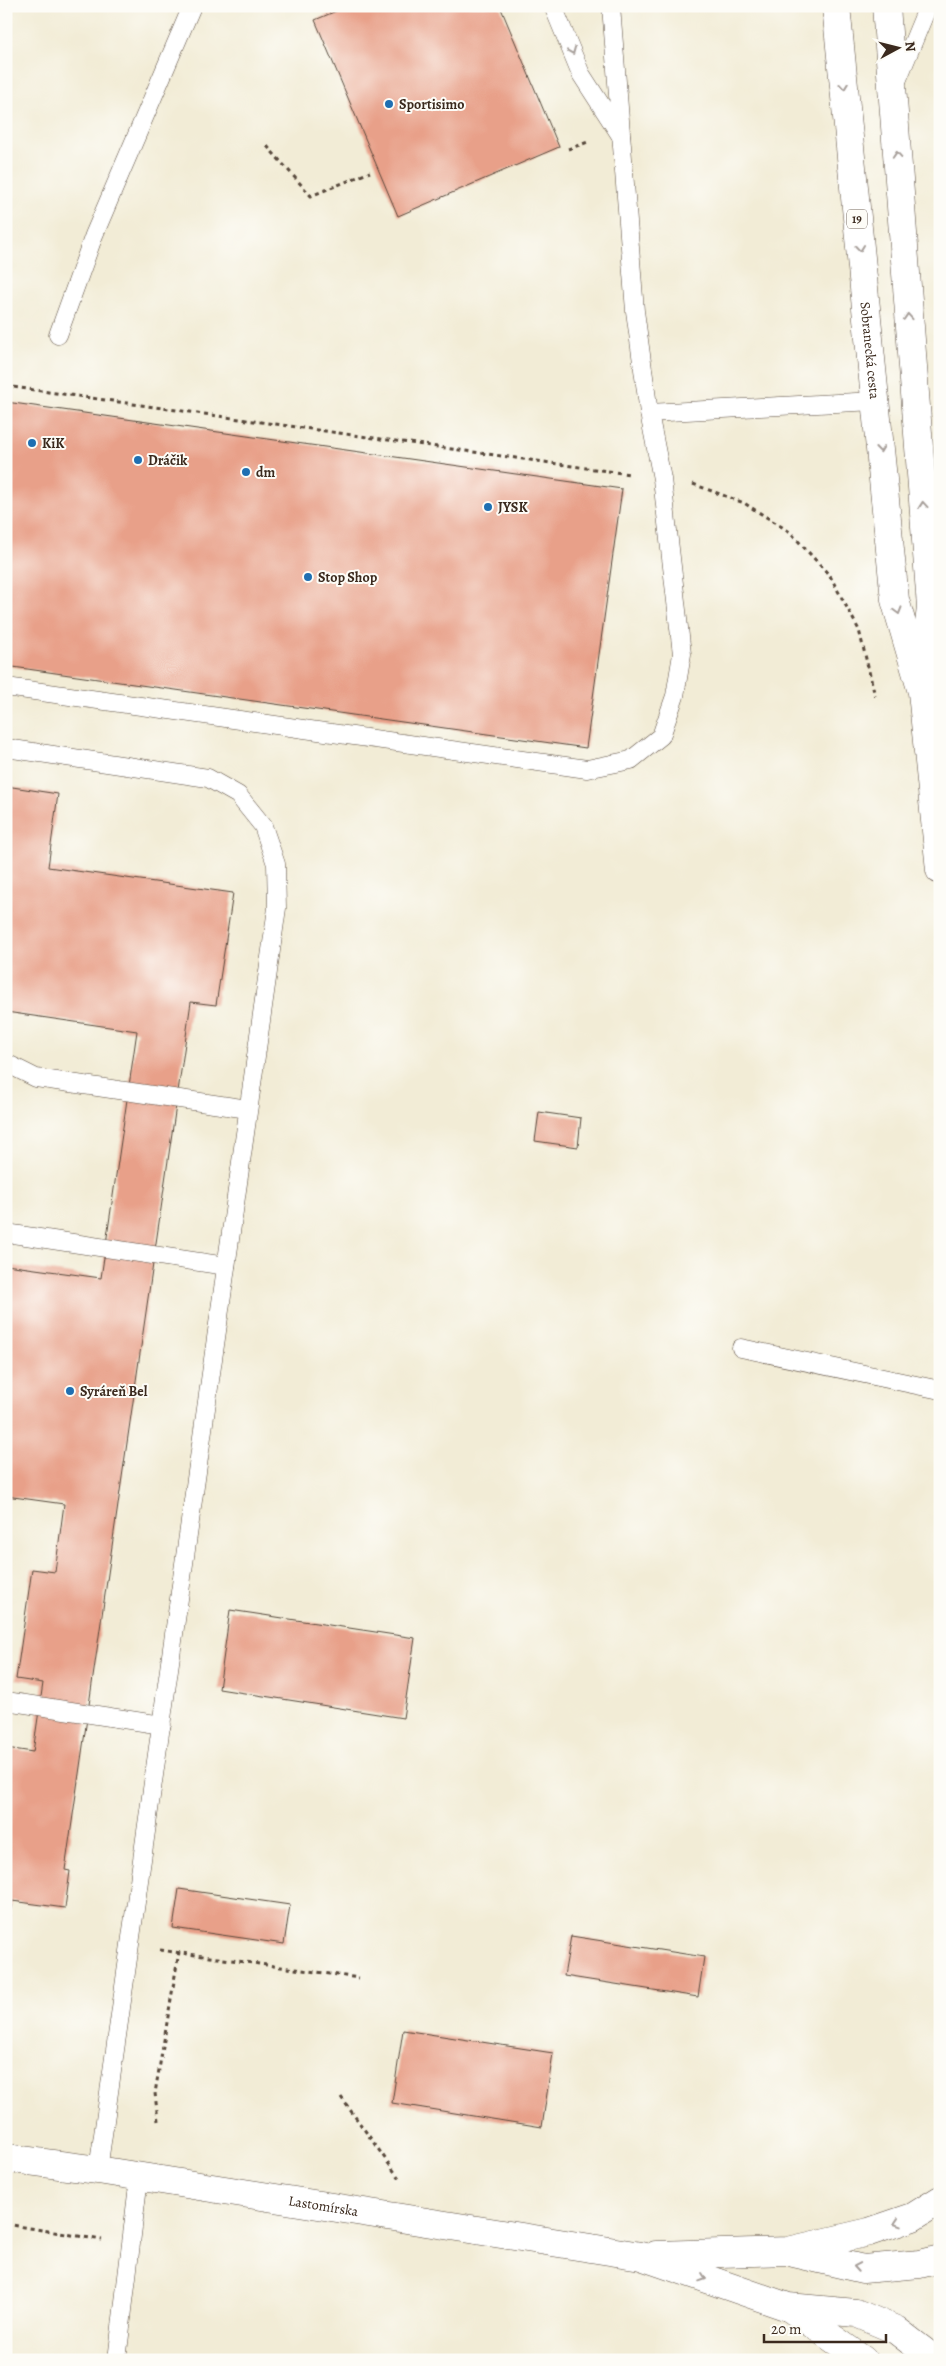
<svg xmlns="http://www.w3.org/2000/svg" width="946" height="2366" font-family="Alegreya,serif">
<style>
.building{fill:#e8a089}
.lines{fill:none;stroke-linecap:round;stroke-linejoin:round}
.service-casing{stroke:#56473a;stroke-width:19}
.tertiary-casing{stroke:#56473a;stroke-width:29}
.primary-casing{stroke:#56473a;stroke-width:29}
.path{stroke:#56473a;stroke-width:3;stroke-dasharray:4 4;stroke-linecap:butt}
.service{stroke:#fff;stroke-width:18}
.tertiary{stroke:#fff;stroke-width:28}
.primary{stroke:#fff;stroke-width:28}
.oneway{stroke:#a79f9a}
.poi-dot{fill:#1f6fb2;stroke:#fdfcf7;stroke-width:2}
.labels{text-anchor:middle;stroke-width:4;stroke-linejoin:round;paint-order:stroke}
.shield{fill:#fdfcf7;stroke:#75695f;stroke-width:1}
.shield-label{font-size:12px;font-weight:bold;fill:#3b2a1e}
.poi-label{font-size:14px;font-weight:bold;fill:#3b2a1e;stroke:#fdfcf7;text-anchor:start}
.street-label{font-size:14px;fill:#3b2a1e;stroke:#fdfcf7}
</style>
<rect width="100%" height="100%" fill="#fdfcf7"/>
<filter id="ink" filterUnits="userSpaceOnUse"><feTurbulence type="fractalNoise" baseFrequency=".02" numOctaves="2"/><feDisplacementMap in="SourceGraphic" scale="10" xChannelSelector="R" yChannelSelector="G"/><feConvolveMatrix kernelMatrix="1 2 1 2 8 2 1 2 1" color-interpolation-filters="sRGB"/></filter>
<filter id="wash" filterUnits="userSpaceOnUse"><feTurbulence type="fractalNoise" baseFrequency=".0096" numOctaves="4" result="noise"/><feDisplacementMap in="SourceGraphic" scale="20" xChannelSelector="R" yChannelSelector="G"/><feGaussianBlur stdDeviation="1.12" result="paint"/><feColorMatrix in="noise" values="0 0 0 0 0 0 0 0 0 0 0 0 0 0 0 0 0 1.4 0 .05"/><feComposite in="paint" operator="in"/></filter>
<g filter="url(#wash)">
<rect width="100%" height="100%" fill="#f2ecd6"/>
<g id="blocks">
<g class="building">
<path d="M348 6H500L559 147 398 216 315 20Z"/>
<path d="M6 402 622 489 586 748 6 666Z"/>
<path d="M6 786 58 794 48 867 233 893 216 1005 191 1002 65 1870 70 1871 65 1908 12 1901 7 1932 6 1748 33 1752 43 1683 16 1679 32 1569 55 1572 64 1504 6 1496V1265L101 1278 137 1031 6 1012Z"/>
<path d="M539 1112 581 1118 578 1147 535 1141Z"/>
<path d="M230 1610 415 1638 403 1718 219 1689Z"/>
<path d="M179 1889 290 1905 284 1944 173 1928Z"/>
<path d="M571 1936 704 1957 698 1997 564 1976Z"/>
<path d="M403 2030 553 2053 542 2127 392 2103Z"/>
</g>
</g>
</g>
<g filter="url(#ink)">
<use href="#blocks" fill-opacity="0" stroke="#56473a" stroke-width="1"/>
<g class="lines">
<defs>
<g id="service">
<path d="M553 6 581 74 621 136"/>
<path d="M895 86 928 6"/>
<path d="M58 335 94 235 192 6"/>
<path d="M649 413 875 401"/>
<path d="M6 687 587 769 631 760 661 736 675 696 682 654 662 479 649 413 635 311 611 6"/>
<path d="M6 748 208 778 238 795 263 826 276 864 277 908 98 2170"/>
<path d="M6 1063 36 1078 248 1109"/>
<path d="M6 1233 226 1266"/>
<path d="M741 1348 940 1390"/>
<path d="M6 1701 162 1725"/>
<path d="M117 2360 139 2177"/>
</g>
<g id="tertiary">
<path id="s1" d="M6 2158 98 2170 641 2256 788 2307 856 2313 896 2330 935 2360"/>
<path d="M794 2253 863 2269 920 2264 940 2259"/>
<path d="M656 2255 788 2251 869 2232 913 2217 940 2200"/>
<path d="M790 2308 863 2360"/>
</g>
<g id="primary">
<path id="s2" d="M836 6 895 600 922 692 940 870"/>
<path d="M886 6 931 607 923 679"/>
</g>
</defs>
<use href="#service" class="service-casing"/>
<use href="#tertiary" class="tertiary-casing"/>
<use href="#primary" class="primary-casing"/>
<g class="path">
<path d="M267 146 311 196 370 172"/>
<path d="M568 149 588 142"/>
<path d="M6 386 629 474"/>
<path d="M693 484 744 503 790 532 830 576 859 630 875 696"/>
<path d="M160 1950 359 1978"/>
<path d="M341 2097 399 2178"/>
<path d="M158 2121 155 2093 179 1952"/>
<path d="M6 2224 102 2240"/>
</g>
<use href="#service" class="service"/>
<use href="#tertiary" class="tertiary"/>
<use href="#primary" class="primary"/>
</g>
<defs><path id="oneway-chevron" d="M-2-3.5L2.5 0L-2 3.5" fill="none" stroke-width="1.6" stroke-linecap="round" stroke-linejoin="round" transform="scale(1.25)"/></defs>
<g class="oneway">
<use href="#oneway-chevron" transform="translate(572 51) rotate(68)"/>
<use href="#oneway-chevron" transform="translate(844 86) rotate(84)"/>
<use href="#oneway-chevron" transform="translate(897 155) rotate(-94)"/>
<use href="#oneway-chevron" transform="translate(860 248) rotate(84)"/>
<use href="#oneway-chevron" transform="translate(908 317) rotate(-94)"/>
<use href="#oneway-chevron" transform="translate(880 449) rotate(84)"/>
<use href="#oneway-chevron" transform="translate(923 505) rotate(-95)"/>
<use href="#oneway-chevron" transform="translate(898 611) rotate(74)"/>
<use href="#oneway-chevron" transform="translate(897 2223) rotate(162)"/>
<use href="#oneway-chevron" transform="translate(857 2267) rotate(-170)"/>
<use href="#oneway-chevron" transform="translate(703 2278) rotate(19)"/>
</g>
</g>
<g class="poi-dot">
<circle cx="389" cy="104" r="5"/>
<circle cx="32" cy="443" r="5"/>
<circle cx="138" cy="460" r="5"/>
<circle cx="246" cy="472" r="5"/>
<circle cx="488" cy="507" r="5"/>
<circle cx="308" cy="577" r="5"/>
<circle cx="70" cy="1391" r="5"/>
</g>
<g class="labels">
<rect class="shield" x="847" y="209.5" width="20" height="19" rx="4"/>
<g class="shield-label">
<text x="857" y="223">19</text>
</g>
<g class="poi-label">
<text x="399" y="109">Sportisimo</text>
<text x="42" y="448">KiK</text>
<text x="148" y="465">Dráčik</text>
<text x="256" y="477">dm</text>
<text x="498" y="512">JYSK</text>
<text x="318" y="582">Stop Shop</text>
<text x="80" y="1396">Syráreň Bel</text>
</g>
<g class="street-label">
<text dy="5" stroke="none"><textPath href="#s2" startOffset="346">Sobranecká cesta</textPath></text>
<text dy="5" stroke="none"><textPath href="#s1" startOffset="321">Lastomírska</textPath></text>
</g>
</g>
<rect width="946" height="2366" fill="none" stroke="#fdfcf7" stroke-width="25"/>
<g transform="translate(898 48) rotate(83)" stroke="#fdfcf7" stroke-width="4" paint-order="stroke">
<path d="M0-4L9 19L0 12L-9 19Z" fill="#3b2a1e"/>
<text y="-8" font-size="14" font-weight="bold" text-anchor="middle" fill="#3b2a1e">N</text>
</g>
<path d="M764 2334v8h122v-8" fill="none" stroke="#3b2a1e" stroke-width="2.5"/>
<text x="771" y="2334" font-size="15" fill="#3b2a1e" stroke="#fdfcf7" stroke-width="4" paint-order="stroke">20 m</text>
</svg>
